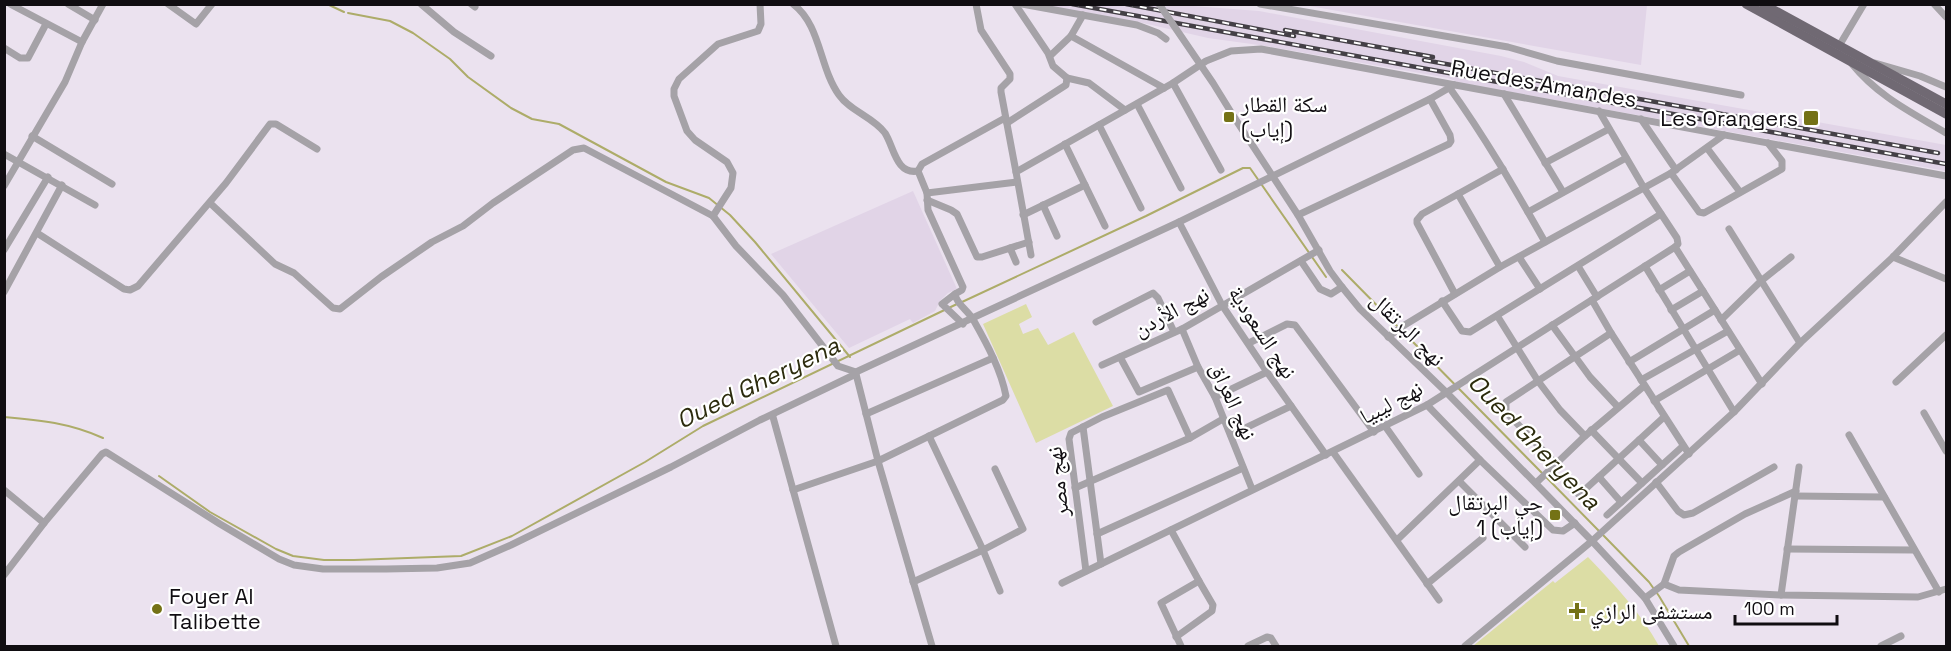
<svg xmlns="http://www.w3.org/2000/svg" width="1951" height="651" font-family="'Space Grotesk','Noto Naskh Arabic',sans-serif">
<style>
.built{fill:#e1d4e7}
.green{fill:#dcdda5}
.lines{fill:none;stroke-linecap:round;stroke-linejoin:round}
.stream{stroke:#adac69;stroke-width:2}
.minor{stroke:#a5a2a7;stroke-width:7}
.major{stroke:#706973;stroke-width:9}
.rail-casing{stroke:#444046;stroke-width:4.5}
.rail{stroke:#fff;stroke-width:2;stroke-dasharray:7;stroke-linecap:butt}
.minor-bridge{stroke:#a5a2a7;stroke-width:7}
.poi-dot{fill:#747216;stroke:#fff;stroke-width:2}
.labels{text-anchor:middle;stroke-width:4.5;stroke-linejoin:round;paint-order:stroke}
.street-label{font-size:22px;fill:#100d11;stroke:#fff}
.poi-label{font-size:22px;fill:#100d11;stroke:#fff;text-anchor:start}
.water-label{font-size:24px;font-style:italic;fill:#2c2b0d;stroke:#fff}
</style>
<rect width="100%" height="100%" fill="#ebe2ef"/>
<g class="built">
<path d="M1167 4 1259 11 1501 56 1524 62 1558 76 1946 145V171L1460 83 1448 78 1266 46 1208 38 1143 23 1042 5Z"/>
<path d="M1304 5H1647L1641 65Z"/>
<path d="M913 191 957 289 948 293 940 301 935 311 913 323 910 319 849 348 771 254Z"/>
</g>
<g class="green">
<path d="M1026 304 1032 317 1019 324 1023 334 1038 328 1048 345 1074 332 1113 406 1036 443 983 324Z"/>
<path d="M1588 557C1615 585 1640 612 1659 646H1473L1553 581 1555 583Z"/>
</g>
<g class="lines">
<g class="stream">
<path d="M327 4 344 12"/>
<path d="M348 13 390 21 413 33 450 59 468 77 511 108 532 119 559 124 666 182 709 198 730 215 755 242 850 357"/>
<path d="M1342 270 1542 473"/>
<path d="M962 302 1146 216 1243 168H1250L1326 277"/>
<path d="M4 417C40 420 70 423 103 438"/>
<path d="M159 476 210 512 276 549 293 556 324 560H354L461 556 512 536 645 462 703 426 957 304"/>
<path d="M1546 477 1599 531"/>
<path d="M1603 535 1649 582 1659 596 1689 646"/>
</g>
<g class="minor">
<path d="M10 4 82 42"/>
<path d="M68 4 95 20"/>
<path d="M168 4 196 24 212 4"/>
<path d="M421 4 454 32 491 56"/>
<path d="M471 4 475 7"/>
<path d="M793 4C821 25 819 67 839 95 850 111 873 117 885 133 894 147 896 175 918 171"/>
<path d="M976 4 981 30 1010 74V79L1001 88V92L1016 172"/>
<path d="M1015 4 1048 53 1053 66 1067 78 1089 83 1125 110"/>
<path d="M1022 4 1137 25 1158 33 1166 39"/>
<path d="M1260 4 1508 47 1557 61 1741 95"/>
<path d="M1934 4 1946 17"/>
<path d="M1071 36 1164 88"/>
<path d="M1839 46 1864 4"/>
<path d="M4 48 20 58H28L46 24"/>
<path d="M1050 56 1071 36 1083 15"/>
<path d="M1875 63 1920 76 1946 87"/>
<path d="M1852 64C1879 97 1911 112 1946 133"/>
<path d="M1173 83 1221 170"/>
<path d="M1449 87C1485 137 1515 189 1545 242"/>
<path d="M1504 94 1563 192"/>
<path d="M1137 104 1181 188"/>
<path d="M1234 117 1298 215 1330 271 1342 287 1360 309 1446 392 1592 541 1645 598 1674 646"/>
<path d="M1641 119 1676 170"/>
<path d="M1007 123 1066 85 1067 78"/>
<path d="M1099 125 1141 208"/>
<path d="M32 136 112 184"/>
<path d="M1065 144 1105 226"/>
<path d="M1707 148 1740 192"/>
<path d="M4 154 95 205"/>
<path d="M1545 163 1609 129"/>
<path d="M1671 173 1699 212 1704 213 1782 169V161L1768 143"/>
<path d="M4 186 65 82 82 42 103 4"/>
<path d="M927 193 918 171 922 164 1005 118"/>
<path d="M1458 194 1500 267"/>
<path d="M927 200 951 210 957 214 977 257H982L1029 242"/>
<path d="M210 203 275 264 294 273 333 308 340 309 381 277 432 242 463 226 493 203 573 150 584 148 713 216 736 246 783 295 838 366 856 372"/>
<path d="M1043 205 1057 236"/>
<path d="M1528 212 1626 158"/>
<path d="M1023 215 1085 185"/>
<path d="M1298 215 1449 144 1451 141 1450 135 1430 99"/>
<path d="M713 216 731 188 733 173 727 162 695 140 687 131 674 96V89L679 79 718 44 758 31 761 24 760 4"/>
<path d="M1179 222 1222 305 1267 372 1326 455"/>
<path d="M1729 229 1800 343"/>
<path d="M37 233 124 289 130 290 138 286 226 183 270 124H276L317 149"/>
<path d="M1675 247 1762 384"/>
<path d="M1010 248 1016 262"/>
<path d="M4 250 48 177"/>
<path d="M1031 255 1016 172 1173 83 1206 61 1231 51 1261 49 1946 176"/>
<path d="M1519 257 1540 289"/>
<path d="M1893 257 1946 279"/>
<path d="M1301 261 1320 289 1331 294 1342 287"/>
<path d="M1578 266 1597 297"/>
<path d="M1645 266 1734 412"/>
<path d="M1659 290 1690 271"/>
<path d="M4 292 62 185"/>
<path d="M955 294 942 304 963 324"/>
<path d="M1455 294 1417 223V220L1422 214 1503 169"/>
<path d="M1592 300 1611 333 1689 454"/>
<path d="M1442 301 1462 331 1470 332 1661 214"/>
<path d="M1671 310 1703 291"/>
<path d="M1498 317 1538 381 1560 410 1585 436"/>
<path d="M1721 320 1761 281 1791 257"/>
<path d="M1096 322 1153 293 1158 298 1174 332"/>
<path d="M1552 325 1590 377 1618 407"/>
<path d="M1182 329 1198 367 1215 397 1252 489"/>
<path d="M1388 337 1403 326 1500 267 1671 173 1724 135"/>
<path d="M1249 343 1287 324 1295 325 1374 432"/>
<path d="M1120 357 1139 392 1198 367"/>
<path d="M1629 362 1715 310"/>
<path d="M1102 365 1182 329 1319 250"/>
<path d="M856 374 878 461 1003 400 1006 396C1001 370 987 344 974 321 969 311 956 304 955 294L962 290 963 287 928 210 927 193 1017 182"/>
<path d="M1641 380 1728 331"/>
<path d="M1896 382 1946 335"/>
<path d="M1215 397 1267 372"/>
<path d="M1654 401 1740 350"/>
<path d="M1427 405 1480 460 1553 530 1563 531 1575 523"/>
<path d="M1924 413 1946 451"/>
<path d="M866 414 993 358"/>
<path d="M773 417 836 646"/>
<path d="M1385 426 1419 474"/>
<path d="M1083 427 1101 564"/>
<path d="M1591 430 1642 483"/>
<path d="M1231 435 1291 406"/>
<path d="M1849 435 1939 592"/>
<path d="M929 436 983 550 1023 529 995 469"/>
<path d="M1639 440 1662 465"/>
<path d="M1333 452 1439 600"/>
<path d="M1556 464 1506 412V402L1611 333"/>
<path d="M1599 477 1621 502"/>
<path d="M1459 481 1525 547"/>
<path d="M1656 482 1678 511 1684 515 1693 513 1774 467"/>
<path d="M1536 483 1585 436 1644 386"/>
<path d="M1075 488 1190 438 1223 419"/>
<path d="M4 490 44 523"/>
<path d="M793 490 878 461 932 646"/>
<path d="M1579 495 1664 417"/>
<path d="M1795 496 1884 497"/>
<path d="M1607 515 1683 446"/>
<path d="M1171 530 1199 581 1161 603 1181 646"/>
<path d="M1097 534 1243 468"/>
<path d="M1397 540 1480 460"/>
<path d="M1787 549 1913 550"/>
<path d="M1086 571 1069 439 1071 433 1102 417 1168 390 1190 438"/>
<path d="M4 575 44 523 102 454 106 452 220 524 279 559 294 565 323 569H386L437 568 470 563 511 545 671 467 760 420 856 374V372L1179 222 1430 99 1454 85"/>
<path d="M913 582 983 550 1000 591"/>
<path d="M1062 583 1427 405 1675 247 1678 244 1677 238 1644 188 1599 111"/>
<path d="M1427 584 1483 538"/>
<path d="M1664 584 1679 590 1781 595 1918 597 1946 589"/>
<path d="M1781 595 1799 467"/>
<path d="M1645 598 1664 584 1674 556 1679 552 1745 514 1796 491"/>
<path d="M1176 637 1212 611 1213 605 1199 581"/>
<path d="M1248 646 1267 637 1271 638 1276 646"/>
<path d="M1465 646 1592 541 1734 412 1800 343 1893 257 1946 202"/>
<path d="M1881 646 1901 636"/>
</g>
<g class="major">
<path d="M1746 4 1946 114"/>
<path d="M1763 4 1946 104"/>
</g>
<defs>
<g id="rail">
<path d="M1072 4 1946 164"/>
<path d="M1126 4 1294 36"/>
<path d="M1285 30 1433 57"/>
<path d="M1424 60 1938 153"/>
</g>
</defs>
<use href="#rail" class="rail-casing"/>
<use href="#rail" class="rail"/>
<path class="minor-bridge" d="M1159 4 1213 83 1234 117"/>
</g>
<g class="poi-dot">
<rect x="1223" y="111" width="12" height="12" rx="3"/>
<rect x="1803" y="110" width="16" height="16" rx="3"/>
<rect x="1549" y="509" width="12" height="12" rx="3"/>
<circle cx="157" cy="609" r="6"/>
<path d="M1574 602h6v6h6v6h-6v6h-6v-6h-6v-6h6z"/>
</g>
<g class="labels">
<g class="street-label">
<text transform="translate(1544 83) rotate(10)" y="8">Rue des Amandes</text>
<text transform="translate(1171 311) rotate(-28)" y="8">نهج الأردن</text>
<text transform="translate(1408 329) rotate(45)" y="8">نهج البرتقال</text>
<text transform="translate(1263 332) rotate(57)" y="8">نهج السعودية</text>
<text transform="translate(1234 401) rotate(66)" y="8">نهج العراق</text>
<text transform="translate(1391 402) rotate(-28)" y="8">نهج ليبيا</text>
<text transform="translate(1057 482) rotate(-96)" y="8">نهج مصر</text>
</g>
<g class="poi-label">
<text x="1241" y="112">سكة القطار<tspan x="1241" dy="25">(إياب)</tspan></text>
<text x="1798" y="126" text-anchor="end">Les Orangers</text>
<text x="1543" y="510" text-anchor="end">حي البرتقال<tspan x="1543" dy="25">1 (إياب)</tspan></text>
<text x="169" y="604">Foyer Al<tspan x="169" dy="25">Talibette</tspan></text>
<text x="1590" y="619">مستشفى الرازي</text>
</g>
<g class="water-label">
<text transform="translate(758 383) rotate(-26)" y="8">Oued Gheryena</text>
<text transform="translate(1534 442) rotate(46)" y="8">Oued Gheryena</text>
</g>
</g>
<rect width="1951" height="651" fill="none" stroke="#100d11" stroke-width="12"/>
<path d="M1735 615v9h102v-9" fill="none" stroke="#100d11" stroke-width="3"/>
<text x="1744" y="615" font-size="18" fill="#100d11" stroke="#ffffff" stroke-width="4.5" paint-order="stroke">100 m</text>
</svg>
